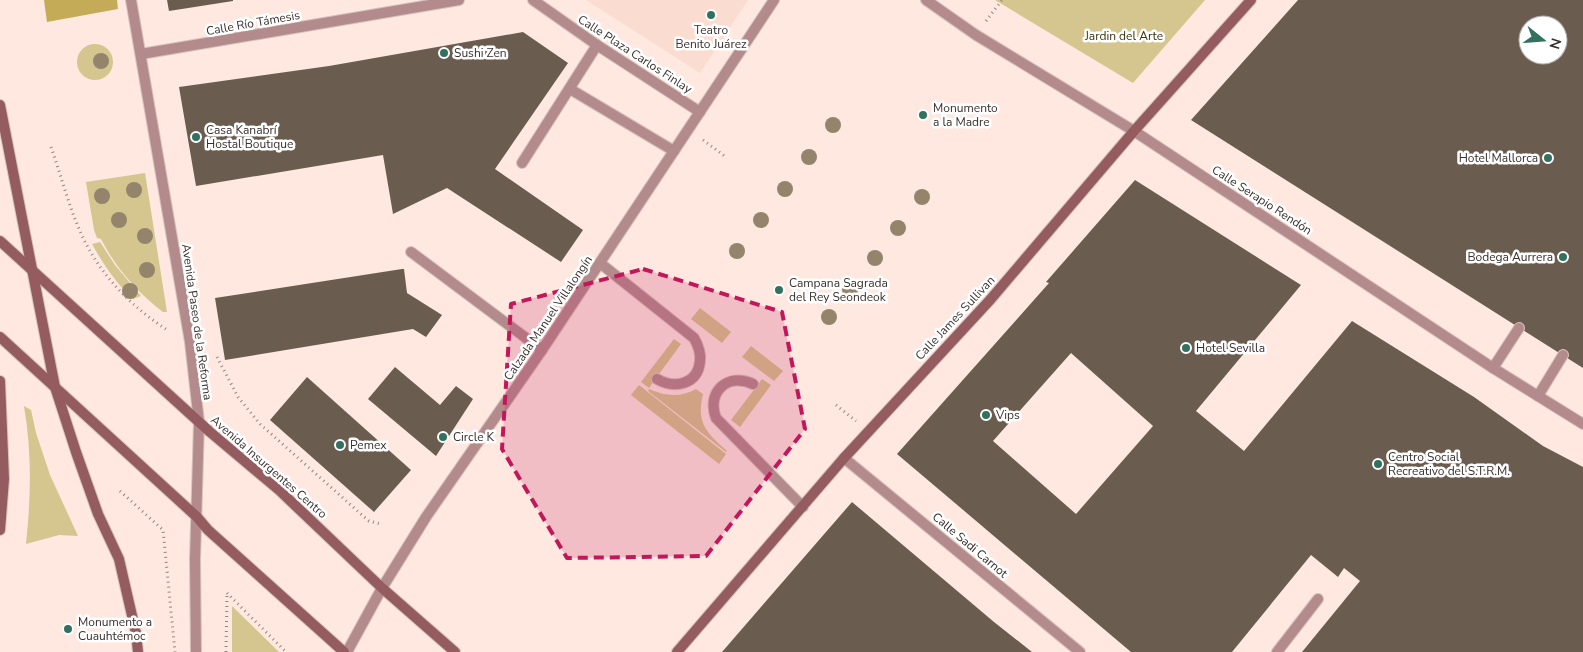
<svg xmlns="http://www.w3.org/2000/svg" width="1583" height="652" font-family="'Nunito Sans',sans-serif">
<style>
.built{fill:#fadcd1}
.green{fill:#d5c58e}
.forest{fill:#c3ab57}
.building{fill:#6a5d50;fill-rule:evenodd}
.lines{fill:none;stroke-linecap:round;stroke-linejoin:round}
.service-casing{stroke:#d6c3bc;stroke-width:12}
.minor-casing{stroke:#d6c3bc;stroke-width:12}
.tertiary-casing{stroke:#d6c3bc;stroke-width:12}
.secondary-casing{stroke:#d6c3bc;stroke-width:12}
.path{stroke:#93857f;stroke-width:3;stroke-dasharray:1 4;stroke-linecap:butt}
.service{stroke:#b38b8c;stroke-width:10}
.minor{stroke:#b38b8c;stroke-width:10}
.tertiary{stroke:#b38b8c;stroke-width:10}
.secondary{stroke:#945c5f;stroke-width:10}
.tree{fill:#94846c}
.marked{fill:#c2185b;fill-opacity:0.2;stroke:#c2185b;stroke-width:4;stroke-dasharray:10 6;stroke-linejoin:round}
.poi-dot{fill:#31715e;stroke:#fff;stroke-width:2}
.labels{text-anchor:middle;stroke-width:5;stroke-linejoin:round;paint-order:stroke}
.street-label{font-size:12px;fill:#38302d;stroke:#fff}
.poi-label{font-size:12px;fill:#38302d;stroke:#fff;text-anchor:start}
.park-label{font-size:12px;fill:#3d330e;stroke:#fff}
</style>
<rect width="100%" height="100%" fill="#fee8e0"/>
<path class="built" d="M586 0H748L700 73Z"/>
<g class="green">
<path d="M995 0H1205L1133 83Z"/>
<circle cx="95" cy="62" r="18"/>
<path d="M145 173 167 312H163C138 293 115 267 101 239L97 238 94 230 86 182Z"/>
<path d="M100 242 115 265 141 296 133 299C116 283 103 264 92 244Z"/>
<path d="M700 308 731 332 722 343 691 319Z"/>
<path d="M674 339 681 344 649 388 641 382Z"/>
<path d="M751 346 783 371 774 381 742 357Z"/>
<path d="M762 379 771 385 740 427 731 420Z"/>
<path d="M639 385 726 454 719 464 631 395Z"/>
<path d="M649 389C665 396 680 398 696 389L703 394C696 423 706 432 727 451L726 452 648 391Z"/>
<path d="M24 406 31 410 36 433 50 475 78 536 59 535 26 544C31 497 32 452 24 406Z"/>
<path d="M232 606 279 652H232Z"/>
</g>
<path class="forest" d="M44 0H117L118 9 47 22Z"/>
<g class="building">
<path d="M167 0H233V1L169 11Z"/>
<path d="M1298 0H1583V368L1191 120ZM1528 25H1558V55H1528Z"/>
<path d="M523 32 568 63 495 169 583 230 561 262 447 188 393 214 383 155 196 186 179 87 329 66Z"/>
<path d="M1135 180 1301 285 1196 411 1244 451 1352 321 1474 397 1543 446 1583 467V652H1302L1360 581 1344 568 1338 577 1311 555 1232 652H1131L897 454 1049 283 1046 282ZM1071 353 1153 426 1076 514 993 441Z"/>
<path d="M402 269H404L407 293 442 315 426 337 413 329 225 360 215 298Z"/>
<path d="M395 367 440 405 456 386 473 399 436 456 368 399Z"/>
<path d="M307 377 411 470 374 512 270 420Z"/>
<path d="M852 502 994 622 1032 652H722Z"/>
</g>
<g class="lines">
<defs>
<g id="service">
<path d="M570 89 674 151"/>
<path d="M522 163 597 45"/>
<path d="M411 252 542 350"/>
<path d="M600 263 694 338C698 345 701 353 700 361 698 385 674 389 657 379"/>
<path d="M1493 368 1519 328"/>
<path d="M753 384C728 372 706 392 716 418L803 507"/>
<path d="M1538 396 1563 355"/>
<path d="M1277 652 1318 599"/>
</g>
<g id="minor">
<path d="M533 0 597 45 700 112"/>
<path d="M926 0 976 35 1134 131 1493 368 1583 424"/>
<path d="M141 54 459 0"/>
<path d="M844 458 1080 652"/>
</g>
<g id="tertiary">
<path d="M131 0 190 342 199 422 195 560 196 652"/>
<path d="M347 652 382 588 426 517 542 350 774 0"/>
</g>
<g id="secondary">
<path d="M0 105 55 387 76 452 98 514 119 559 136 633 138 652"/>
<path d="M0 241 210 432 279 490 382 588 455 652"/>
<path d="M0 337 197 517 208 530 344 652"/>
<path d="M0 381 4 479 0 530"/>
<path d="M677 652 844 458 990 300 1134 131 1251 0"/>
</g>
</defs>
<use href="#service" class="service-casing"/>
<use href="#minor" class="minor-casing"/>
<use href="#tertiary" class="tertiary-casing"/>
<use href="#secondary" class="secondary-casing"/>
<g class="path">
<path d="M986 21 1002 0"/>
<path d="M703 140 726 157"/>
<path d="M51 147C61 175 68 204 80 231 98 273 131 307 169 331"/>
<path d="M217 357 238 397 260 424 362 515 369 521 381 524"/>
<path d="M836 405 856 421"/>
<path d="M120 491 163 530 175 652"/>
<path d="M227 593 286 652"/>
<path d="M226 652 227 594"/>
</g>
<use href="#service" class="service"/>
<use href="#minor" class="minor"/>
<use href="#tertiary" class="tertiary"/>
<use href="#secondary" class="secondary"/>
</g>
<g class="tree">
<circle cx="101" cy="61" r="8"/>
<circle cx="833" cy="125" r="8"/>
<circle cx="809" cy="157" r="8"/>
<circle cx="785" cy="189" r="8"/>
<circle cx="134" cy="190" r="8"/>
<circle cx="102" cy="196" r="8"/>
<circle cx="922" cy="197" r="8"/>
<circle cx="119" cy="220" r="8"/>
<circle cx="761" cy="220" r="8"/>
<circle cx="898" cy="228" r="8"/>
<circle cx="145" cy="236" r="8"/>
<circle cx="737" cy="251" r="8"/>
<circle cx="875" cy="258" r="8"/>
<circle cx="147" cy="270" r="8"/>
<circle cx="850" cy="290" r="8"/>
<circle cx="130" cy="291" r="8"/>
<circle cx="829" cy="317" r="8"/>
</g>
<path class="marked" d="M643 269 782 312 805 429 706 556 567 558 502 449 511 304Z"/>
<g class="poi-dot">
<circle cx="711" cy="15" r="5"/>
<circle cx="444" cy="53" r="5"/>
<circle cx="923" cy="115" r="5"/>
<circle cx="196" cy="137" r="5"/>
<circle cx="1548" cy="158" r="5"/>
<circle cx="1563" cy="257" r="5"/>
<circle cx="779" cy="290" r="5"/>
<circle cx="1186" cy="348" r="5"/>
<circle cx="986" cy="415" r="5"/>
<circle cx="443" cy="437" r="5"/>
<circle cx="340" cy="445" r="5"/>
<circle cx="1378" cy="464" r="5"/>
<circle cx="68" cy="629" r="5"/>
</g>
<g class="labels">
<g class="street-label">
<text transform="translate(253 23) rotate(-10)" y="4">Calle Río Támesis</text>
<text transform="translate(635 54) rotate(33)" y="4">Calle Plaza Carlos Finlay</text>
<text transform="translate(1262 200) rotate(33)" y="4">Calle Serapio Rendón</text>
<text transform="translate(548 318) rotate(-56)" y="4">Calzada Manuel Villalongín</text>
<text transform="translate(955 318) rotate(-47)" y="4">Calle James Sullivan</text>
<text transform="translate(197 322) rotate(82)" y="4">Avenida Paseo de la Reforma</text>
<text transform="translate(269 467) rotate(41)" y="4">Avenida Insurgentes Centro</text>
<text transform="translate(970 545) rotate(40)" y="4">Calle Sadi Carnot</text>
</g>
<g class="poi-label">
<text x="711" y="34" text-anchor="middle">Teatro<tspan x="711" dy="14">Benito Juárez</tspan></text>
<text x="454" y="57">Sushi Zen</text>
<text x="933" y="112">Monumento<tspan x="933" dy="14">a la Madre</tspan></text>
<text x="206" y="134">Casa Kanabrí<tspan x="206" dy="14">Hostal Boutique</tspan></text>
<text x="1538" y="162" text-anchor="end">Hotel Mallorca</text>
<text x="1553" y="261" text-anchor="end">Bodega Aurrera</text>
<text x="789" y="287">Campana Sagrada<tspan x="789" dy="14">del Rey Seondeok</tspan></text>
<text x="1196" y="352">Hotel Sevilla</text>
<text x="996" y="419">Vips</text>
<text x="453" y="441">Circle K</text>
<text x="350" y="449">Pemex</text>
<text x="1388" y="461">Centro Social<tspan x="1388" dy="14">Recreativo del S.T.R.M.</tspan></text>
<text x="78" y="626">Monumento a<tspan x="78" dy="14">Cuauhtémoc</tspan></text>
</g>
<g class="park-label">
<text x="1124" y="40">Jardin del Arte</text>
</g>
</g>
<g transform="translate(1543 40) rotate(107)"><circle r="24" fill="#ffffff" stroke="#afacab"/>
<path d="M0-4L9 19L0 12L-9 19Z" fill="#31715e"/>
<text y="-8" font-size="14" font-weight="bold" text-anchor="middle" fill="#38302d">N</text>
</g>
</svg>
